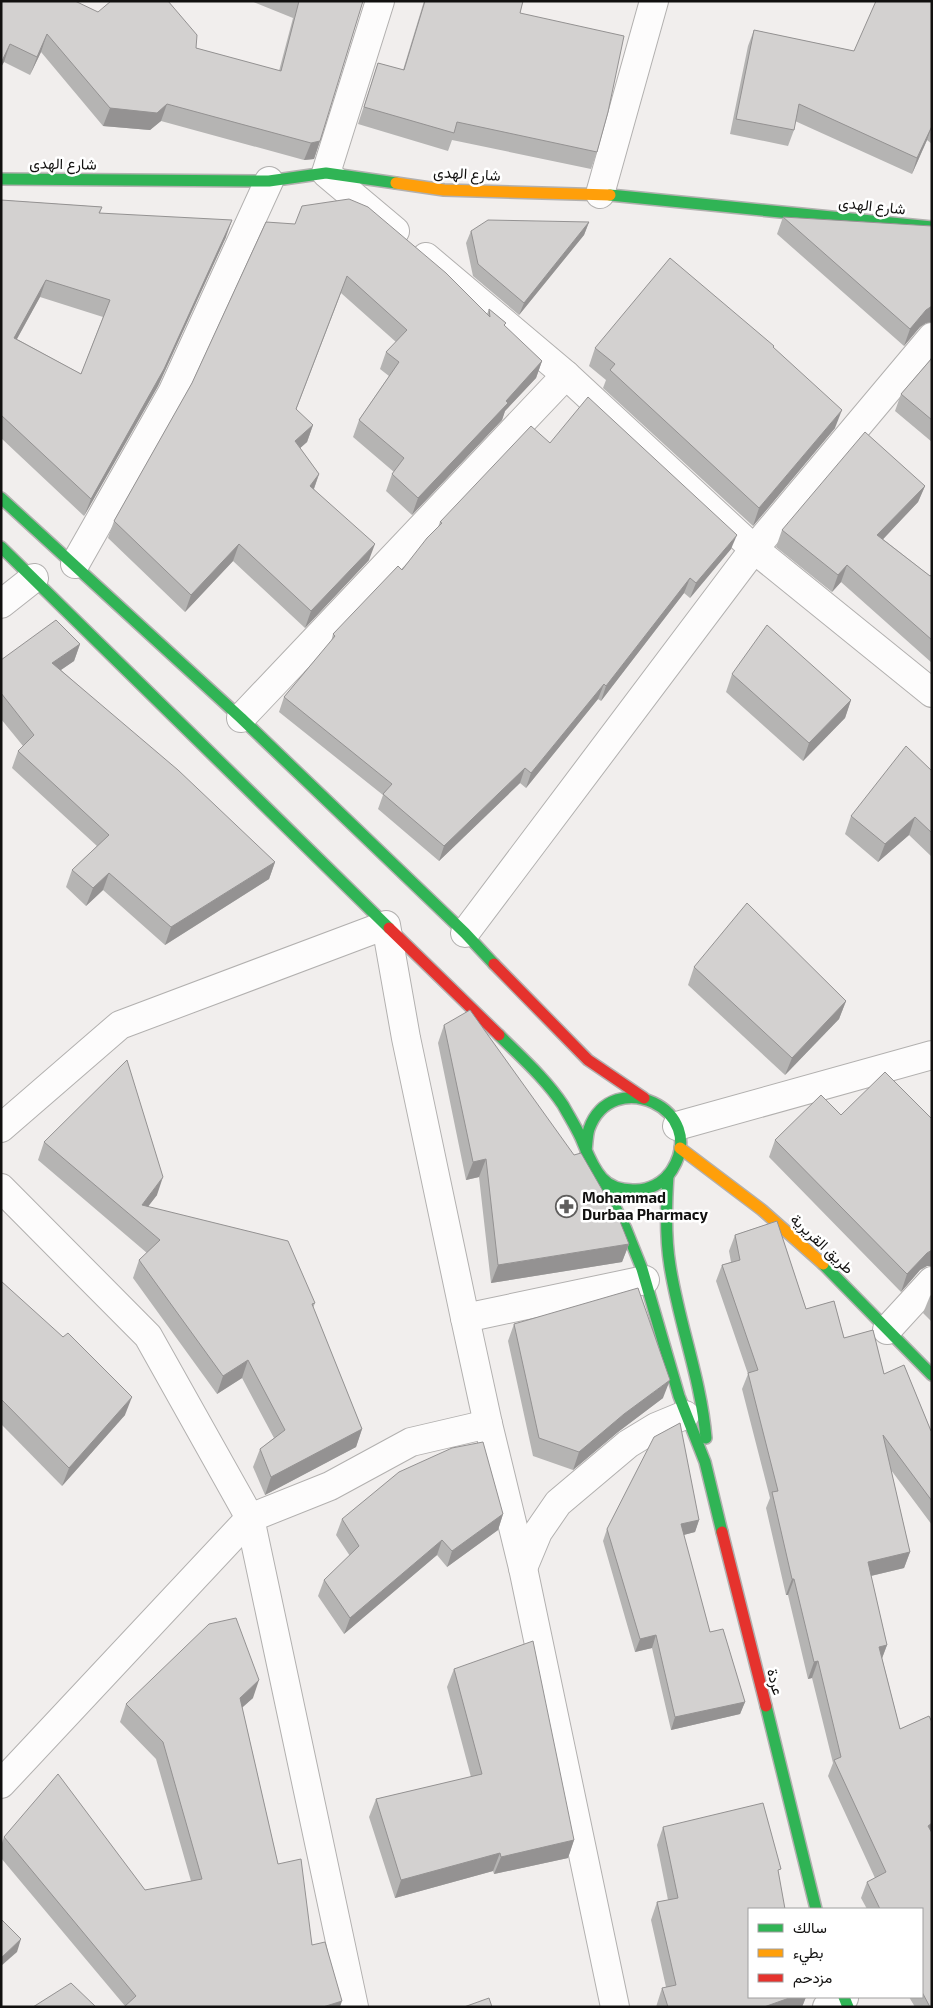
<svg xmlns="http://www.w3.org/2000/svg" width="933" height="2008" font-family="'Exo 2',Vazirmatn,sans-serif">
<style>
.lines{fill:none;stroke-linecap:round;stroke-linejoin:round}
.street-casing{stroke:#b2b0af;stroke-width:30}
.fast-casing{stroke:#b2b0af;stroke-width:14}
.slow-casing{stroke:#b2b0af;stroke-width:14}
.jam-casing{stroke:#b2b0af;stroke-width:14}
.street{stroke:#fdfcfc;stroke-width:28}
.fast{stroke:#30b455;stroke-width:11}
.slow{stroke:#ff9f0a;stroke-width:11}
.jam{stroke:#e5322d;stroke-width:11}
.wall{fill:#b5b4b3;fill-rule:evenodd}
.shaded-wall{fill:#949292}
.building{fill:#d3d1d0;stroke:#949292;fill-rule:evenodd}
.labels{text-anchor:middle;stroke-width:5;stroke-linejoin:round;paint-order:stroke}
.street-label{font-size:15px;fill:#11100f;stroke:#fff}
.poi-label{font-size:15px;font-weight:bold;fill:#11100f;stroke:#fff;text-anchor:start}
</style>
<rect width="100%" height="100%" fill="#f1eeed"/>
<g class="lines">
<defs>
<g id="street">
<path d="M380 1 326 173 395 231"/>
<path d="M600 194 654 1"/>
<path d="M426 257 566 375 754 549 932 693"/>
<path d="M75 564 172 393 269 181"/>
<path d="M1 604 34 578"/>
<path d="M241 718 566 375"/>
<path d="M465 933 754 549 932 337"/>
<path d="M677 1126 932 1055"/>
<path d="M1 1128 120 1025 386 925 406 1038 465 1318 488 1424 523 1568 615 2007"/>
<path d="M1 1188 148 1336 250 1518 354 2007"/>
<path d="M465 1318 645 1280"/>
<path d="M887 1330 932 1281"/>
<path d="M523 1568 538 1532 558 1503 628 1444 656 1427 685 1415"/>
<path d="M1 1784 250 1518 330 1486 411 1442 488 1424"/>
<path d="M827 2007 844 1998"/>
</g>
<g id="fast">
<path d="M1 179 269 181 326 173 396 183"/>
<path d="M610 195 932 227"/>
<path d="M1 498 241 718 465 933 494 964"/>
<path d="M1 547 389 928"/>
<path d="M499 1035C521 1057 546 1079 563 1105 569 1116 576 1127 581 1138 587 1152 592 1167 602 1178 610 1187 622 1190 633 1190 648 1191 664 1183 672 1170 710 1109 612 1065 589 1129 587 1135 587 1144 586 1151"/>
<path d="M668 1175C666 1205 665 1236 670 1266 679 1324 701 1379 706 1438"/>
<path d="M600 1177 626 1229 642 1269 679 1396 705 1462 722 1532"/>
<path d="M823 1264 932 1375"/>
<path d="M766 1706 816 1909"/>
<path d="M844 1997 848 2007"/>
</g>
<g id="slow">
<path d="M396 183 444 190 610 195"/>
<path d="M680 1148 762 1210 823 1264"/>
</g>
<g id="jam">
<path d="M389 928 499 1035"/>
<path d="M494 964 588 1060 644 1098"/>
<path d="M722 1532 766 1706"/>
</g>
</defs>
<use href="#street" class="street-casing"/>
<use href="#fast" class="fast-casing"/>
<use href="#slow" class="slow-casing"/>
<use href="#jam" class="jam-casing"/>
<use href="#street" class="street"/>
<use href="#fast" class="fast"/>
<use href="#slow" class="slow"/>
<use href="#jam" class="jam"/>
</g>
<g class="wall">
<path d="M1 1 98 12 196 48 279 71 293 18 251 1H363L320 141 314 159 304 160 161 121 150 130 103 126 41 52 30 75 4 62 1 67Z"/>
<path d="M424 1H523L520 13 597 152 591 169 452 140 448 151 358 124 378 63 403 70Z"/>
<path d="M932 1V144L927 140 912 174 795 121 794 130 788 146 730 134 748 46 754 30 854 51Z"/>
<path d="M1 200 102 207 100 213 226 237 158 386 84 516 1 438ZM40 297 103 317 81 374 17 339Z"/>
<path d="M783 217 932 226V322L926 323 920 327 904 346 777 234Z"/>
<path d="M266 222 487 314 489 309 506 323 504 326 542 361 536 378 505 411 502 420 412 515 386 491 392 474 394 472 353 437 359 420 389 376 380 369 386 352 396 342 341 293 296 410 313 425 307 442 300 448 319 474 314 489 369 560 305 628 233 561 185 612 108 538 114 521 192 383Z"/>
<path d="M589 222 584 235 519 315 473 276 466 243 471 231Z"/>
<path d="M774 346 773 347 835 428 753 526 603 388 606 380 589 366 595 348Z"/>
<path d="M932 355V442L895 411 901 394 930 360Z"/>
<path d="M550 443 731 549 690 598 684 593 601 701 598 699 526 788 520 783 439 861 378 809 383 795 279 712 284 697 331 642 333 634 402 570 438 527 440 522Z"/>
<path d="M925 486 918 502 883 539 930 576 932 575V663L841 582 832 592 776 547 782 530Z"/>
<path d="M80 644 74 661 61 670 275 862 269 879 165 945 103 890 86 906 66 887 72 870 97 846 12 768 18 751 23 746 1 719V660Z"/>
<path d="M732 674 851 700 845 718 803 761 726 692Z"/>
<path d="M932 771V857L909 835 878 862 845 834 851 816Z"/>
<path d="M694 967 846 1001 839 1019 785 1075 688 985Z"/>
<path d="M444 1025 629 1244 622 1262 491 1283 479 1177 466 1180 438 1043Z"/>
<path d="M841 1115 932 1119V1266H927L920 1270 901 1292 769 1157 775 1140Z"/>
<path d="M44 1142 157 1195 148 1206 315 1303 313 1308 362 1429 356 1447 265 1495 253 1467 260 1449 274 1438 242 1378 217 1394 133 1278 139 1260 147 1253 38 1160Z"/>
<path d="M777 1221 806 1309 834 1301 844 1338 873 1330 884 1374 904 1365 931 1431H932V1525L891 1470 910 1552 904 1568 871 1576 887 1645 882 1658 900 1729 929 1716 932 1722V2007H915L909 1997H922V1909H867L861 1898 867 1882 875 1878 828 1776 833 1763 812 1678 808 1679 788 1595H786L766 1508 770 1498 742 1389 748 1374 716 1281 722 1265 731 1262 729 1251 735 1235Z"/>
<path d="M1 1281 125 1415 62 1486 1 1424Z"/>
<path d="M932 1294V1322L923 1313 930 1296Z"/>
<path d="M514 1324 663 1398 618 1432 573 1470 533 1456 508 1341Z"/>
<path d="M503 1514 498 1530 447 1567 437 1555 344 1634 318 1596 324 1580 350 1556 336 1535 342 1519Z"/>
<path d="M699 1520 695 1532 683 1535 710 1632 745 1702 740 1714 671 1730 652 1648 635 1652 603 1541 607 1529Z"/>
<path d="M454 1669 574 1840 568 1858 494 1874 493 1871 395 1898 369 1817 376 1799 471 1777 447 1687Z"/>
<path d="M253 1698 242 1707 278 1864 312 1945 125 2006 1 1858V1846L4 1837 145 1890 191 1881 156 1759 120 1722 126 1704Z"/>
<path d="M663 1827 779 1875 749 1997H806L802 2007H656L662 1988 666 1987 651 1920 657 1902 668 1900 657 1845Z"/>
</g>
<g class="shaded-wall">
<path d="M47 34 41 52 30 75 37 57Z"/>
<path d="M10 44 4 62 1 67V63Z"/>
<path d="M167 104 161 121 150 130 103 126 110 108Z"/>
<path d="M932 126 927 140 912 174 917 158Z"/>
<path d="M320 141 314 159 304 160 311 143Z"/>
<path d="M232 220 226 237 158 386 84 516 91 499Z"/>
<path d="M589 222 584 235 519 315 524 303Z"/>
<path d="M46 280 40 297 8 355 14 338Z"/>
<path d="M932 306V322L926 323 920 327 904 346 910 329 926 310Z"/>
<path d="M542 361 536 378 505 411 502 420 412 515 418 498Z"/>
<path d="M842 410 835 428 753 526 759 508Z"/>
<path d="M313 425 307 442 289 458 295 441Z"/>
<path d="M319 474 313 491 310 486Z"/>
<path d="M925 486 918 502 871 552 877 535Z"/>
<path d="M737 535 731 549 690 598 696 583Z"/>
<path d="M239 544 233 561 185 612 191 595Z"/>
<path d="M375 544 369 560 305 628 311 611Z"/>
<path d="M847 565 841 582 832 592 838 575Z"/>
<path d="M690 578 684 593 601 701 606 686Z"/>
<path d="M80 644 74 661 46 680 52 663Z"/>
<path d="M604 684 598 699 526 788 531 773Z"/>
<path d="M851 700 845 718 803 761 809 743Z"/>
<path d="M525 768 520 783 439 861 444 846Z"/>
<path d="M915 817 909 835 878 862 885 844Z"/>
<path d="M275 862 269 879 165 945 171 927Z"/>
<path d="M109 873 103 890 86 906 93 888Z"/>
<path d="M846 1001 839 1019 785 1075 792 1058Z"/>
<path d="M486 1159 479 1177 466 1180 473 1162Z"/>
<path d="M163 1177 157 1195 137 1221 142 1205Z"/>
<path d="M629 1244 622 1262 491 1283 498 1265Z"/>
<path d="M932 1250V1266H927L920 1270 901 1292 907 1274 927 1253Z"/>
<path d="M248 1360 242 1378 217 1394 223 1376Z"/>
<path d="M670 1380 663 1398 618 1432 573 1470 579 1452 624 1414Z"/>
<path d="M132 1397 125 1415 62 1486 69 1468Z"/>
<path d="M362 1429 356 1447 265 1495 271 1477Z"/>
<path d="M503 1514 498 1530 447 1567 452 1551Z"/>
<path d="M699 1520 695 1532 676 1537 681 1524Z"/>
<path d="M442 1540 437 1555 344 1634 350 1618Z"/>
<path d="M910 1552 904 1568 862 1578 868 1562Z"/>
<path d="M792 1579H794L788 1595H786Z"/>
<path d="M656 1635 652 1648 635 1652 640 1639Z"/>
<path d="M887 1645 881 1661 879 1647Z"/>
<path d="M818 1661 812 1678 808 1679 814 1662Z"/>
<path d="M259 1680 253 1698 234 1715 240 1698Z"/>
<path d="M745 1702 740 1714 671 1730 675 1717Z"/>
<path d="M932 1823V1835L928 1826Z"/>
<path d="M574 1840 568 1858 494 1874 501 1857Z"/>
<path d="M500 1853 493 1871 395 1898 401 1880Z"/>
<path d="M21 1939 17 1952 1 1966V1958Z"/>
<path d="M792 1997H806L802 2007H764Z"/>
<path d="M342 2001 340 2007H323Z"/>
</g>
<g class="building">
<path d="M1 1H75L98 12 111 1H168L197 35 196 48 281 71 299 1H363L320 141 311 143 167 104 157 113 110 108 47 34 37 57 10 44 1 63Z"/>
<path d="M425 1H523L520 13 624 36 608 112 597 152 457 122 454 133 364 107 378 63 404 70Z"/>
<path d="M876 1H932V126L917 158 799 104 794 130 736 119 754 30 854 51Z"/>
<path d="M349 199 368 207 446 273 490 317 489 309 506 323 504 325 542 361 506 401 508 403 418 498 392 474 404 458 359 420 399 362 386 352 407 330 347 276 296 409 313 425 295 441 319 474 310 486 375 544 311 611 239 544 191 595 114 521 192 383 266 222 295 224 302 206Z"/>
<path d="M1 200 102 207 99 213 232 220 164 369 91 499 1 415ZM46 280 110 300 81 374 14 338Z"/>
<path d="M783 217 932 226V306L926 310 910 329Z"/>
<path d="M488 220 589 222 524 303 478 264 471 231Z"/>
<path d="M670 258 774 346 773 347 842 410 759 508 610 370 615 364 595 348Z"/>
<path d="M932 358V420L901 394Z"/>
<path d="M588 397 737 535 696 583 690 578 606 686 604 684 531 773 525 768 444 846 383 794 392 784 284 697 335 636 333 634 398 566 402 570 427 538 442 523 440 522 531 426 550 443Z"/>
<path d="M865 432 925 486 877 535 930 576 932 575V640L847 565 838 575 782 530Z"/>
<path d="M56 620 80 644 52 663 178 770 275 862 171 927 109 873 93 888 72 870 109 835 18 751 34 735 1 693V660Z"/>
<path d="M767 625 851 700 809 743 732 674Z"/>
<path d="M906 746 932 771V833L915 817 885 844 851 816Z"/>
<path d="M747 903 846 1001 792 1058 694 967Z"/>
<path d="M470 1010 574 1155 581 1153 619 1219 629 1244 498 1265 486 1159 473 1162 444 1025Z"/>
<path d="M127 1060 163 1177 142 1205 288 1241 315 1303 312 1304 362 1429 271 1477 260 1449 285 1430 248 1360 223 1376 139 1260 160 1240 44 1142Z"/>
<path d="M885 1072 932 1119V1250L927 1253 907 1274 775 1140 821 1095 841 1115Z"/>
<path d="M777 1221 806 1309 834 1301 844 1338 873 1330 884 1374 904 1365 931 1431H932V1501L883 1435 910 1552 868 1562 887 1645 879 1647 900 1729 929 1716 932 1722V1823L928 1826 932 1833V2007H930L922 1992V1909H880L867 1882 886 1872 834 1760 841 1757 818 1661 814 1662 794 1579H792L772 1492 778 1491 748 1373 758 1370 722 1265 740 1260 735 1235Z"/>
<path d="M1 1281 63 1337 68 1333 132 1397 69 1468 1 1399Z"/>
<path d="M638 1288 670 1380 624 1414 579 1452 539 1438 514 1324Z"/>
<path d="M680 1423 699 1520 681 1524 710 1632 723 1629 745 1702 675 1717 656 1635 640 1639 607 1529 654 1437Z"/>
<path d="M483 1442 503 1514 452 1551 442 1540 350 1618 324 1580 359 1546 342 1519 399 1472 452 1448Z"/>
<path d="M236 1618 259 1680 240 1698 278 1864 301 1859 312 1945 325 1942 342 2001 323 2007H124L136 1996 4 1837 58 1774 145 1890 202 1879 163 1742 126 1704 209 1624Z"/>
<path d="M533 1641 574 1840 501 1857 500 1853 401 1880 376 1799 482 1774 454 1669Z"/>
<path d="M763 1803 781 1869 778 1870 785 1909H749V1997H792L764 2007H668L662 1988 676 1985 657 1902 678 1898 663 1827Z"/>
<path d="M1 1919 21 1939 1 1958Z"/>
<path d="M71 1983 96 2007H33Z"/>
<path d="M489 1998 492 2007H464Z"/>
</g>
<defs>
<symbol id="pharmacy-ring" viewBox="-11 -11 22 22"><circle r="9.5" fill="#fff" stroke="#5f5e5d" stroke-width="1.5"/><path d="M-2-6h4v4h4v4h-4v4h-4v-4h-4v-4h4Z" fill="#5f5e5d"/></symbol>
</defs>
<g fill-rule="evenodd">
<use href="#pharmacy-ring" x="554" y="1194" width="25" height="25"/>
</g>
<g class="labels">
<g class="street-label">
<text transform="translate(63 164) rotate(1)" y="5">شارع الهدى</text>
<text transform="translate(467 174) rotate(3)" y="5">شارع الهدى</text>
<text transform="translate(872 206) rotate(6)" y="5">شارع الهدى</text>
<text transform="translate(822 1244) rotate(43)" y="5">طريق القريرية</text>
<text transform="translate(775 1682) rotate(76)" y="5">عردة</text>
</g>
<g class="poi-label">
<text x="582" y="1203">Mohammad<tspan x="582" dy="17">Durbaa Pharmacy</tspan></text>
</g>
</g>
<rect width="933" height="2008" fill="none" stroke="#11100f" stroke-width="5"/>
<rect x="748" y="1908" width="175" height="90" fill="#ffffff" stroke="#a09f9f"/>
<rect x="758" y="1924" width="25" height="8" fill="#30b455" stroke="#a09f9f"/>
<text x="793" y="1933" font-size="15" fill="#11100f">سالك</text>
<rect x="758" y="1949" width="25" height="8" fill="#ff9f0a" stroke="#a09f9f"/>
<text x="793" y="1958" font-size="15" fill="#11100f">بطيء</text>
<rect x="758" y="1974" width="25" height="8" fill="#e5322d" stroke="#a09f9f"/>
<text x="793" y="1983" font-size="15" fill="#11100f">مزدحم</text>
</svg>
